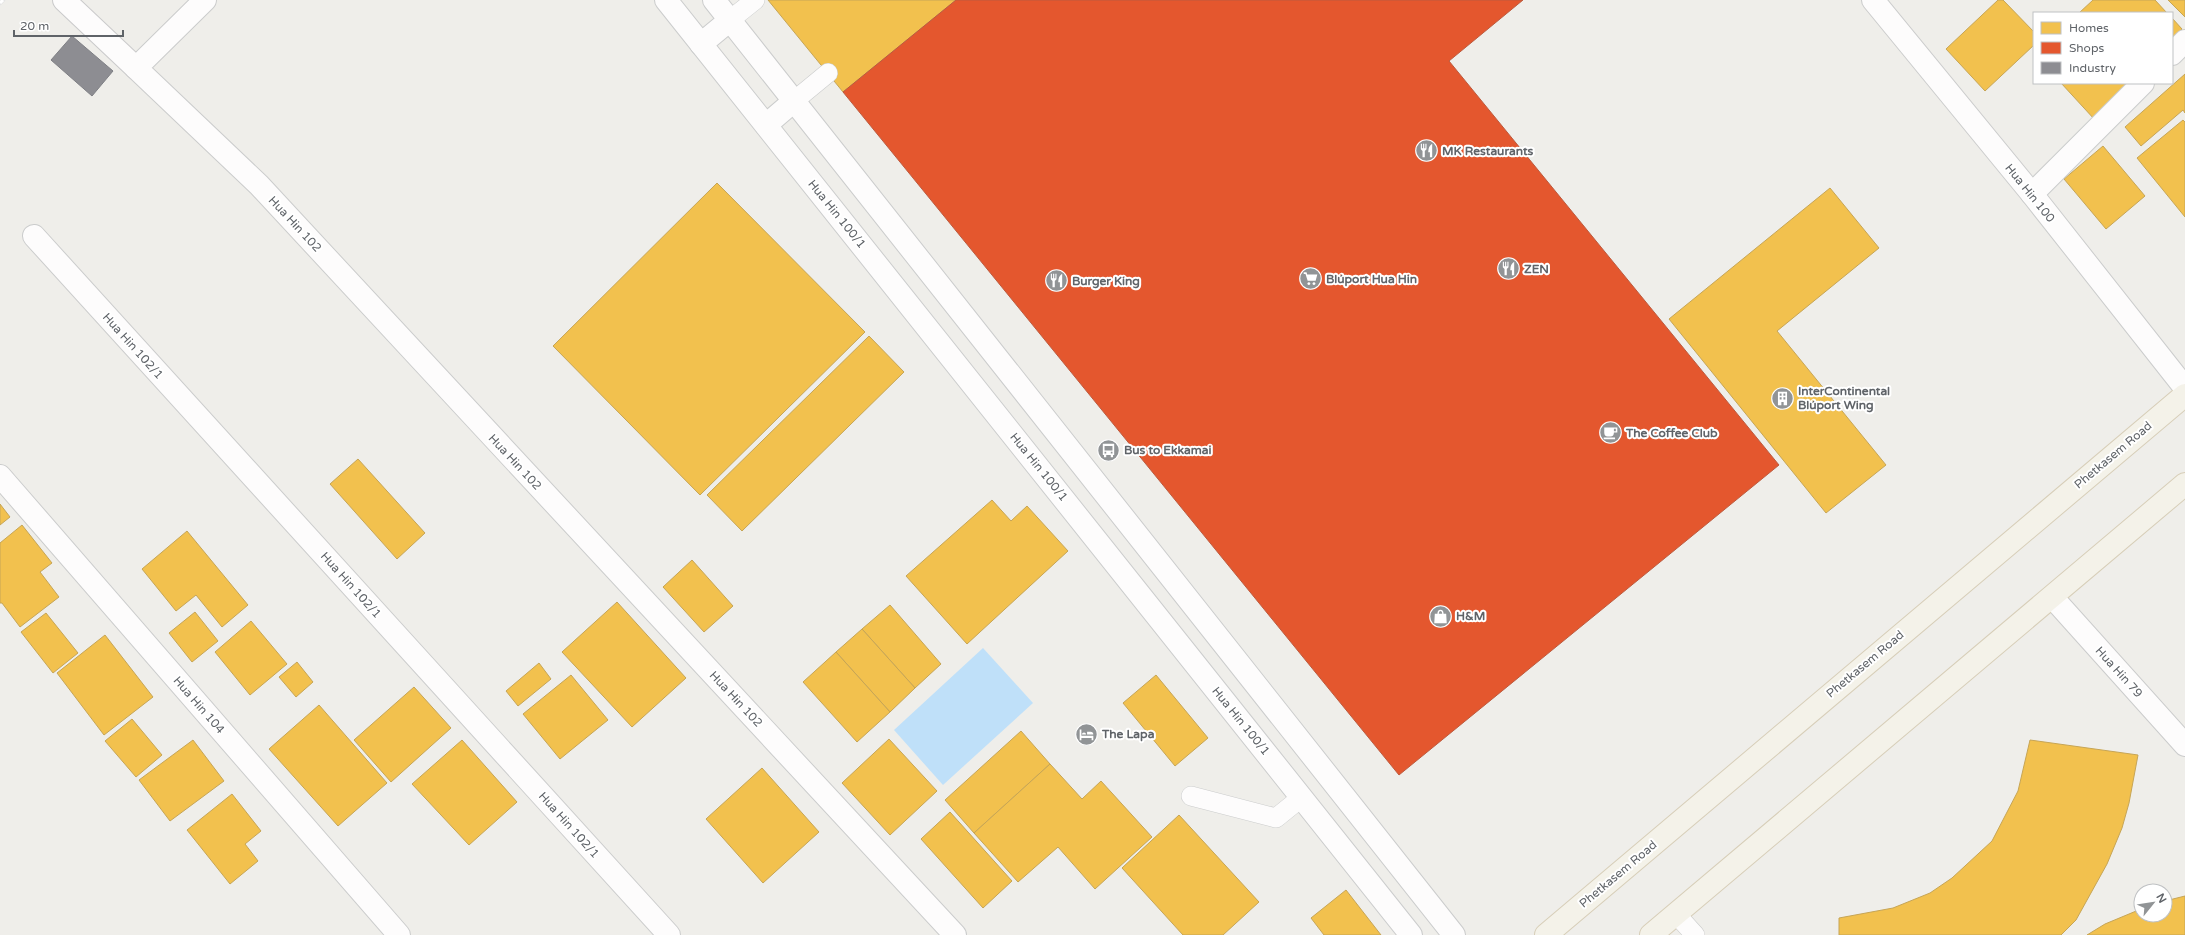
<svg xmlns="http://www.w3.org/2000/svg" width="2185" height="935" font-family="'Varela Round',sans-serif">
<style>
.water{fill:#bfe0f9}
.homes{fill:#f2c14e;stroke:#c6a556}
.shops{fill:#e4572e;stroke:#bc5b3f}
.industry{fill:#8d8d92;stroke:#7f8085}
.lines{fill:none;stroke-linecap:round;stroke-linejoin:round}
.lane-casing{stroke:#cbcccc;stroke-width:20}
.street-casing{stroke:#cbcccc;stroke-width:24}
.secondary-casing{stroke:#cacacb;stroke-width:24}
.primary-casing{stroke:#d7ceb8;stroke-width:24}
.lane{stroke:#fdfcfc;stroke-width:19}
.street{stroke:#fdfcfc;stroke-width:22}
.secondary{stroke:#fdfcfc;stroke-width:22}
.primary{stroke:#f4f2e9;stroke-width:22}
.rail-casing{stroke:#e4e4e4;stroke-width:4.5}
.rail{stroke:#fff;stroke-width:3;stroke-dasharray:9;stroke-linecap:butt}
.labels{text-anchor:middle;stroke-width:4;stroke-linejoin:round;paint-order:stroke}
.poi-label{font-size:12px;font-weight:bold;fill:#5f6368;stroke:#fff;text-anchor:start}
.street-label{font-size:12px;fill:#5f6368;stroke:#fff}
</style>
<rect width="100%" height="100%" fill="#efeeea"/>
<path class="water" d="M983 648 1033 703 943 785 894 730Z"/>
<g class="homes">
<path d="M768 0H956L843 92Z"/>
<path d="M1998 0H2003L2034 32V45L1985 91 1946 49Z"/>
<path d="M2093 0H2155L2167 13H2079Z"/>
<path d="M2168 0H2185V17Z"/>
<path d="M2172 18 2182 29 2172 39Z"/>
<path d="M2185 74V113L2183 110 2141 146 2125 127Z"/>
<path d="M2061 83H2127L2131 87 2095 120Z"/>
<path d="M2183 120 2185 122V217L2137 158Z"/>
<path d="M2103 146 2145 196 2106 229 2064 179Z"/>
<path d="M717 183 865 332 700 495 553 346Z"/>
<path d="M1830 188 1879 248 1777 331 1886 465 1826 513 1669 319Z"/>
<path d="M869 336 904 372 742 531 707 495Z"/>
<path d="M358 459 425 533 397 559 330 484Z"/>
<path d="M992 500 1011 521 1027 506 1068 551 967 644 906 576Z"/>
<path d="M0 504 10 517 0 525Z"/>
<path d="M22 525 52 563 40 572 59 597 20 627 2 603H0V543Z"/>
<path d="M187 531 248 605 222 627 196 595 176 611 142 569Z"/>
<path d="M692 560 733 606 704 632 663 587Z"/>
<path d="M617 602 686 678 632 727 562 652Z"/>
<path d="M890 605 941 664 915 688 862 629Z"/>
<path d="M195 612 218 641 192 662 169 633Z"/>
<path d="M46 613 78 653 53 673 21 632Z"/>
<path d="M251 621 287 664 250 695 215 652Z"/>
<path d="M862 629 915 688 890 712 836 652Z"/>
<path d="M105 635 153 697 104 735 57 673Z"/>
<path d="M836 652 890 712 857 742 803 682Z"/>
<path d="M297 662 313 682 296 697 279 677Z"/>
<path d="M539 663 551 679 518 706 506 691Z"/>
<path d="M571 675 608 720 560 759 523 714Z"/>
<path d="M1156 675 1208 738 1175 766 1123 703Z"/>
<path d="M414 687 451 728 391 782 354 740Z"/>
<path d="M319 705 387 783 338 826 269 749Z"/>
<path d="M132 719 162 755 136 777 105 741Z"/>
<path d="M1021 731 1050 764 974 833 945 800Z"/>
<path d="M889 739 937 791 890 835 842 783Z"/>
<path d="M193 740 224 781 170 821 139 780Z"/>
<path d="M462 740 517 802 469 845 412 784Z"/>
<path d="M2030 740 2138 755 2129 803 2122 828 2107 864 2076 920 2061 935H1839V918L1893 908 1930 893 1952 878 1992 841 2018 791Z"/>
<path d="M1050 764 1082 799 1101 781 1152 837 1095 889 1058 847 1018 882 974 833Z"/>
<path d="M762 768 819 832 763 883 706 819Z"/>
<path d="M232 794 261 831 245 844 258 861 230 884 187 830Z"/>
<path d="M950 812 1012 881 983 908 921 839Z"/>
<path d="M1179 815 1259 902 1223 935H1183L1122 868Z"/>
<path d="M1346 890 1381 935H1324L1311 918Z"/>
<path d="M2185 896V935H2087L2105 924 2141 909V915H2165V901Z"/>
</g>
<path class="shops" d="M956 0H1523L1449 61 1779 465 1399 775 843 92Z"/>
<path class="industry" d="M72 36 113 71 92 96 51 60Z"/>
<g class="lines">
<defs>
<g id="lane">
<path d="M730 20 755 0"/>
<path d="M794 101 828 73"/>
<path d="M1191 796 1276 818 1302 797"/>
<path d="M1676 914 1695 935"/>
</g>
<g id="street">
<path d="M205 0 136 68 259 185 955 935"/>
<path d="M666 0 1411 935"/>
<path d="M714 0 1454 935"/>
<path d="M1873 0 2032 194 2185 388"/>
<path d="M701 44 730 20"/>
<path d="M2172 54 2185 41"/>
<path d="M766 125 794 101"/>
<path d="M2032 194 2143 83"/>
<path d="M34 236 669 935"/>
<path d="M0 476 399 935"/>
<path d="M2053 598 2185 745"/>
</g>
<path id="secondary" d="M64 0 136 68"/>
<g id="primary">
<path d="M1546 935 2185 395"/>
<path d="M1651 935 2185 484"/>
</g>
</defs>
<use href="#lane" class="lane-casing"/>
<use href="#street" class="street-casing"/>
<use href="#secondary" class="secondary-casing"/>
<use href="#primary" class="primary-casing"/>
<use href="#lane" class="lane"/>
<use href="#street" class="street"/>
<use href="#secondary" class="secondary"/>
<use href="#primary" class="primary"/>
<defs>
<path id="rail" d="M0 3 3 0"/>
</defs>
<use href="#rail" class="rail-casing"/>
<use href="#rail" class="rail"/>
</g>
<defs>
<symbol id="restaurant-disc" viewBox="-11 -11 22 22"><circle r="9.5" fill="#919496" stroke="#fff"/><path d="M-5-6h1v4h1v-4h1v4h1v-4h1v5L-1.5 .5V6h-2V.5L-5-1ZM5-6V6H3V1.5H1.5Q1.5-4 5-6Z" fill="#fff"/></symbol>
<symbol id="supermarket-disc" viewBox="-11 -11 22 22"><circle r="9.5" fill="#919496" stroke="#fff"/><path d="M-6-5.5h2.5l.6 2H6L4.5 2H-2.5L-4.4-4H-6ZM-1.5 3.2a1.3 1.3 0 1 0 .1 0ZM3 3.2a1.3 1.3 0 1 0 .1 0Z" fill="#fff"/></symbol>
<symbol id="building-disc" viewBox="-11 -11 22 22"><circle r="9.5" fill="#919496" stroke="#fff"/><path d="M-4-6H4V6H1V3H-1V6H-4ZM-2.5-4.3h1.7v1.8h-1.7ZM.8-4.3h1.7v1.8H.8ZM-2.5-1h1.7V.8h-1.7ZM.8-1h1.7V.8H.8Z" fill="#fff"/></symbol>
<symbol id="cafe-disc" viewBox="-11 -11 22 22"><circle r="9.5" fill="#919496" stroke="#fff"/><path d="M-5.5-4.5H6V0H3Q3 3.5 0 3.5H-2.5Q-5.5 3.5-5.5 0ZM3-3.2v2h1.7v-2ZM-6 4.5H4V6H-6Z" fill="#fff"/></symbol>
<symbol id="bus-disc" viewBox="-11 -11 22 22"><circle r="9.5" fill="#919496" stroke="#fff"/><path d="M-5-6H5V4H4V6H2V4H-2V6H-4V4H-5ZM-3.5-4V0h7V-4ZM-3.5 1.2v1.5H-2V1.2ZM2 1.2v1.5H3.5V1.2Z" fill="#fff"/></symbol>
<symbol id="shop-disc" viewBox="-11 -11 22 22"><circle r="9.5" fill="#919496" stroke="#fff"/><path d="M-5-2.5h2.3a2.7 3.5 0 0 1 5.4 0H5L5.5 6h-11ZM-1.5-2.5h3a1.5 2.3 0 0 0-3 0Z" fill="#fff"/></symbol>
<symbol id="hotel-disc" viewBox="-11 -11 22 22"><circle r="9.5" fill="#919496" stroke="#fff"/><path d="M-6-4.5h1.5V1H6V5H4.5V3h-9V5H-6ZM-4 0a1.8 1.8 0 1 1 3.6 0ZM.5 0V-2.5h3Q6-2.5 6 0Z" fill="#fff"/></symbol>
</defs>
<g fill-rule="evenodd">
<use href="#restaurant-disc" x="1414" y="138" width="25" height="25"/>
<use href="#restaurant-disc" x="1496" y="256" width="25" height="25"/>
<use href="#supermarket-disc" x="1298" y="266" width="25" height="25"/>
<use href="#restaurant-disc" x="1044" y="268" width="25" height="25"/>
<use href="#building-disc" x="1770" y="386" width="25" height="25"/>
<use href="#cafe-disc" x="1598" y="420" width="25" height="25"/>
<use href="#bus-disc" x="1096" y="438" width="25" height="25"/>
<use href="#shop-disc" x="1428" y="604" width="25" height="25"/>
<use href="#hotel-disc" x="1074" y="722" width="25" height="25"/>
</g>
<g class="labels">
<g class="poi-label">
<text x="1442" y="155">MK Restaurants</text>
<text x="1524" y="273">ZEN</text>
<text x="1326" y="283">Blúport Hua Hin</text>
<text x="1072" y="285">Burger King</text>
<text x="1798" y="395">InterContinental<tspan x="1798" dy="14">Blúport Wing</tspan></text>
<text x="1626" y="437">The Coffee Club</text>
<text x="1124" y="454">Bus to Ekkamai</text>
<text x="1456" y="620">H&amp;M</text>
<text x="1102" y="738">The Lapa</text>
</g>
<g class="street-label">
<text transform="translate(2030 193) rotate(51)" y="4">Hua Hin 100</text>
<text transform="translate(837 214) rotate(51)" y="4">Hua Hin 100/1</text>
<text transform="translate(295 224) rotate(47)" y="4">Hua Hin 102</text>
<text transform="translate(133 346) rotate(48)" y="4">Hua Hin 102/1</text>
<text transform="translate(2113 455) rotate(-40)" y="4">Phetkasem Road</text>
<text transform="translate(515 462) rotate(47)" y="4">Hua Hin 102</text>
<text transform="translate(1039 467) rotate(51)" y="4">Hua Hin 100/1</text>
<text transform="translate(351 585) rotate(48)" y="4">Hua Hin 102/1</text>
<text transform="translate(1865 664) rotate(-40)" y="4">Phetkasem Road</text>
<text transform="translate(2119 672) rotate(48)" y="4">Hua Hin 79</text>
<text transform="translate(736 699) rotate(47)" y="4">Hua Hin 102</text>
<text transform="translate(199 705) rotate(49)" y="4">Hua Hin 104</text>
<text transform="translate(1241 721) rotate(51)" y="4">Hua Hin 100/1</text>
<text transform="translate(569 825) rotate(48)" y="4">Hua Hin 102/1</text>
<text transform="translate(1618 874) rotate(-40)" y="4">Phetkasem Road</text>
</g>
</g>
<rect x="2033" y="12" width="140" height="72" fill="#ffffff" stroke="#bfc1c3"/>
<rect x="2041" y="22" width="20" height="12" fill="#f2c14e" stroke="#bfc1c3"/>
<text x="2069" y="32" font-size="12" fill="#5f6368">Homes</text>
<rect x="2041" y="42" width="20" height="12" fill="#e4572e" stroke="#bfc1c3"/>
<text x="2069" y="52" font-size="12" fill="#5f6368">Shops</text>
<rect x="2041" y="62" width="20" height="12" fill="#8d8d92" stroke="#bfc1c3"/>
<text x="2069" y="72" font-size="12" fill="#5f6368">Industry</text>
<g transform="translate(2153 903) rotate(60)"><circle r="19" fill="#ffffff" stroke="#bfc1c3"/>
<path d="M0-3L7 15L0 10L-7 15Z" fill="#919496"/>
<text y="-6" font-size="11" font-weight="bold" text-anchor="middle" fill="#5f6368">N</text>
</g>
<path d="M14 30v6h109v-6" fill="none" stroke="#5f6368" stroke-width="2"/>
<text x="20" y="30" font-size="12" fill="#5f6368" stroke="#ffffff" stroke-width="3" paint-order="stroke">20 m</text>
</svg>
